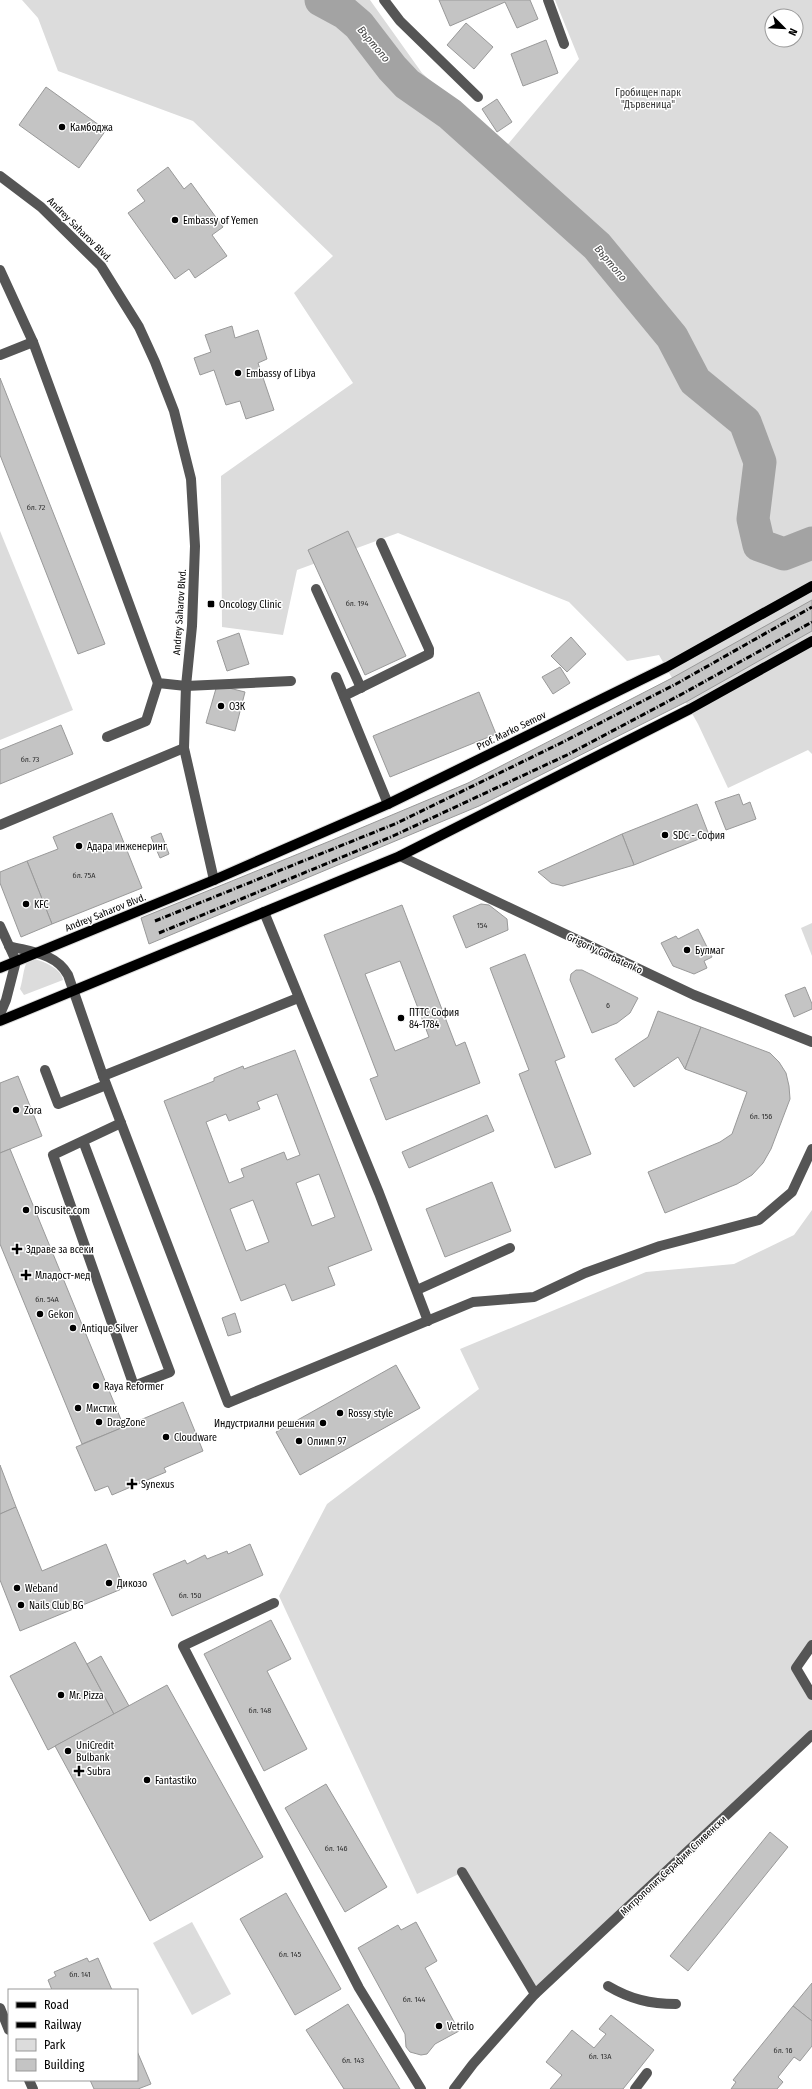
<svg xmlns="http://www.w3.org/2000/svg" width="812" height="2089" font-family="'Fira Sans Condensed',sans-serif">
<style>
.green{fill:#dcdcdc;fill-rule:evenodd}
.lines{fill:none;stroke-linecap:round;stroke-linejoin:round}
.river{stroke:#a3a3a3;stroke-width:33}
.building{fill:#c4c4c4;stroke:#999;fill-rule:evenodd}
.major-casing{stroke:#dbdbdb;stroke-width:12}
.minor{stroke:#555;stroke-width:10}
.major{stroke:#000;stroke-width:10}
.rail{stroke:#000;stroke-width:3;stroke-dasharray:6 2 1 2;stroke-linecap:butt}
.poi-dot{fill:#000;stroke:#fff;stroke-width:1.5}
.labels{text-anchor:middle;stroke-width:3;stroke-linejoin:round;paint-order:stroke}
.number-label{font-size:8px;fill:#313131}
.park-label{font-size:10px;fill:#333;stroke:#fff}
.poi-label{font-size:10px;fill:#000;stroke:#fff;text-anchor:start}
.street-label{font-size:10px;fill:#000;stroke:#fff}
.water-label{font-size:11px;font-style:italic;fill:#444;stroke:#fff}
</style>
<rect width="100%" height="100%" fill="#fff"/>
<g class="green">
<path d="M22 0H370L422 73 504 149 579 59 555 0H812V754L808 750 728 788 698 724 659 655 627 661 569 602 398 533 297 570 283 635 222 627 221 476 353 383 294 293 333 256 193 121 58 71 38 18ZM772 16H796V40H772Z"/>
<path d="M0 531 73 710 0 740Z"/>
<path d="M812 923V956L801 928Z"/>
<path d="M34 959C43 961 62 969 63 980L24 995 20 989C23 980 23 970 27 961Z"/>
<path d="M812 1210V1645L796 1668 812 1695V1735L535 1994 463 1872 417 1894 279 1596 327 1504 479 1389 460 1349 646 1272 734 1264 794 1235Z"/>
<path d="M192 1922 231 1994 192 2015 153 1943Z"/>
</g>
<g class="lines">
<path class="river" d="M321 0 345 13 359 25 392 68 407 84 450 114 597 246 672 337 695 381 745 422 760 462 753 519 759 545 784 554 812 543"/>
</g>
<g class="building">
<path d="M439 0H530L538 19 517 28 505 2 450 26Z"/>
<path d="M466 23 493 47 474 69 447 45Z"/>
<path d="M546 40 558 73 523 86 511 54Z"/>
<path d="M46 87 106 130 79 168 19 125Z"/>
<path d="M497 99 512 122 497 132 482 109Z"/>
<path d="M168 167 184 189 191 183 223 227 212 235 227 256 195 278 189 269 175 279 128 213 145 201 137 190Z"/>
<path d="M232 326 235 338 258 330 267 359 258 363 274 410 246 419 240 401 226 405 214 370 200 375 194 358 211 352 205 335Z"/>
<path d="M0 378 105 644 78 654 0 455Z"/>
<path d="M348 531 406 656 365 675 308 550Z"/>
<path d="M812 600V631L686 702 479 806 149 944 141 918 330 841 468 783 672 678Z"/>
<path d="M239 633 249 664 227 671 217 641Z"/>
<path d="M571 637 586 654 567 672 551 656Z"/>
<path d="M560 667 570 683 553 694 542 677Z"/>
<path d="M217 685 245 692 235 731 206 723Z"/>
<path d="M479 692 496 734 390 777 373 736Z"/>
<path d="M61 725 73 754 0 784V750Z"/>
<path d="M739 794 743 805 750 802 756 819 726 830 715 802Z"/>
<path d="M697 804 709 835 634 865 622 834Z"/>
<path d="M112 813 142 888 52 924 27 861 58 849 53 837Z"/>
<path d="M161 833 169 854 160 858 151 837Z"/>
<path d="M622 834 634 865 563 886 551 883 538 872Z"/>
<path d="M27 861 52 924 21 937 0 883V872Z"/>
<path d="M481 904 489 905 507 919 508 930 466 948 453 916Z"/>
<path d="M402 905 456 1046 465 1042 480 1083 386 1120 370 1079 378 1076 324 935ZM400 961 429 1037 395 1051 365 974Z"/>
<path d="M698 929 712 957 704 961 707 968 694 974 673 966 661 943 676 936 678 939Z"/>
<path d="M525 954 565 1057 555 1061 591 1154 555 1168 519 1074 529 1070 490 968Z"/>
<path d="M576 970H582L638 998 630 1013 617 1023 592 1033 570 980 571 974Z"/>
<path d="M805 987 812 1004V1009L794 1017 785 995Z"/>
<path d="M658 1011 701 1027 685 1069 678 1057 634 1087 615 1059 648 1037Z"/>
<path d="M701 1027 770 1053 779 1062 786 1073 789 1086 790 1099 771 1149 763 1163 752 1175 737 1184 665 1213 648 1172 720 1142 732 1134 747 1092 685 1069Z"/>
<path d="M295 1050 372 1250 328 1267 335 1285 292 1301 285 1284 241 1301 164 1101 214 1081V1078L243 1066 244 1069ZM277 1094 300 1155 287 1160 284 1152 241 1169 244 1177 229 1183 206 1122 226 1114 229 1121 260 1109 257 1102ZM319 1174 335 1217 312 1226 296 1183ZM253 1200 269 1242 246 1251 230 1209Z"/>
<path d="M18 1076 42 1136 0 1153V1083Z"/>
<path d="M487 1115 494 1131 409 1168 402 1152Z"/>
<path d="M10 1149 124 1427 82 1444 0 1244V1153Z"/>
<path d="M492 1182 511 1231 445 1257 426 1209Z"/>
<path d="M235 1313 241 1332 228 1336 222 1318Z"/>
<path d="M396 1365 420 1408 300 1475 276 1432Z"/>
<path d="M183 1402 203 1451 164 1468 166 1472 112 1495 108 1486 95 1491 76 1447Z"/>
<path d="M0 1465 16 1507 0 1514Z"/>
<path d="M16 1507 42 1571 106 1544 124 1588 20 1631 0 1580V1514Z"/>
<path d="M250 1544 263 1575 172 1616 153 1574 185 1560 187 1564 205 1555 207 1559 227 1551 228 1554Z"/>
<path d="M271 1620 291 1659 267 1671 307 1749 264 1771 204 1654Z"/>
<path d="M75 1642 114 1714 48 1750 10 1676Z"/>
<path d="M101 1656 129 1706 114 1714 87 1664Z"/>
<path d="M167 1685 263 1857 150 1921 55 1746Z"/>
<path d="M326 1784 387 1887 345 1912 285 1808Z"/>
<path d="M770 1832 788 1847 688 1971 670 1956Z"/>
<path d="M286 1893 341 1989 295 2015 240 1919Z"/>
<path d="M416 1922 437 1961 425 1968 459 2031 435 2044 427 2054 421 2055 410 2052 406 2047 405 2034 358 1948 398 1925 401 1930Z"/>
<path d="M87 1958 89 1962 98 1958 112 1990H52L48 1980 56 1976 54 1972Z"/>
<path d="M812 1983V2021L793 2006Z"/>
<path d="M348 2004 400 2089H344L306 2030Z"/>
<path d="M793 2006 812 2021V2046L800 2061 794 2057 778 2077 783 2082 777 2089H731L736 2082 733 2080Z"/>
<path d="M611 2015 654 2050 623 2089H550L562 2075 546 2062 572 2030 594 2048 606 2034 599 2029Z"/>
<path d="M137 2051 151 2084 138 2089H94L90 2080H137Z"/>
</g>
<g class="lines">
<defs>
<g id="major">
<path d="M0 968 214 880 388 804 667 667 812 586"/>
<path d="M0 1021 400 856 690 709 812 641"/>
</g>
</defs>
<use href="#major" class="major-casing"/>
<g class="minor">
<path d="M384 0 400 21 478 97"/>
<path d="M548 0 564 44"/>
<path d="M0 176 41 207 101 266 139 327 155 362 174 411 191 479 195 546 192 626 186 686 184 748 214 880"/>
<path d="M0 270 33 342 158 683 186 686 291 681"/>
<path d="M0 355 33 342"/>
<path d="M316 589 361 688"/>
<path d="M336 677 388 804"/>
<path d="M344 696 429 654V649L381 543"/>
<path d="M107 737 146 721 158 683"/>
<path d="M0 825 184 748"/>
<path d="M400 856 694 995 812 1042"/>
<path d="M264 912 379 1193 428 1321"/>
<path d="M0 926 16 961 6 1000 0 1014"/>
<path d="M9 946C30 952 56 953 68 975L103 1076 228 1403 473 1302 534 1297 585 1273 660 1246 759 1220 792 1192 812 1149"/>
<path d="M45 1070 58 1104 106 1085"/>
<path d="M103 1076 298 998"/>
<path d="M83 1141 170 1372 134 1386 53 1155 121 1123"/>
<path d="M417 1290 510 1248"/>
<path d="M274 1603 183 1646 359 1988 421 2089"/>
<path d="M812 1645 796 1668 812 1695"/>
<path d="M462 1872 535 1994"/>
<path d="M608 1986C630 1999 650 2004 676 2004"/>
<path d="M0 2008 9 2030"/>
<path d="M29 2080 33 2089"/>
<path d="M454 2089 473 2064 535 1994 812 1735"/>
<path d="M635 2089 647 2073"/>
</g>
<use href="#major" class="major"/>
<g class="rail">
<path d="M155 921 397 823 561 743 676 684 812 607"/>
<path d="M159 933 393 836 567 755 682 694 812 622"/>
</g>
</g>
<g class="poi-dot">
<circle cx="62" cy="127" r="4"/>
<circle cx="175" cy="220" r="4"/>
<circle cx="238" cy="373" r="4"/>
<rect x="207" y="600" width="8" height="8" rx="2"/>
<circle cx="221" cy="706" r="4"/>
<circle cx="665" cy="835" r="4"/>
<circle cx="79" cy="846" r="4"/>
<circle cx="26" cy="904" r="4"/>
<circle cx="687" cy="950" r="4"/>
<circle cx="401" cy="1018" r="4"/>
<circle cx="16" cy="1110" r="4"/>
<circle cx="26" cy="1210" r="4"/>
<path d="M15 1243h4v4h4v4h-4v4h-4v-4h-4v-4h4z"/>
<path d="M24 1269h4v4h4v4h-4v4h-4v-4h-4v-4h4z"/>
<circle cx="40" cy="1314" r="4"/>
<circle cx="73" cy="1328" r="4"/>
<circle cx="96" cy="1386" r="4"/>
<circle cx="78" cy="1408" r="4"/>
<circle cx="340" cy="1413" r="4"/>
<circle cx="99" cy="1422" r="4"/>
<circle cx="323" cy="1423" r="4"/>
<circle cx="166" cy="1437" r="4"/>
<circle cx="299" cy="1441" r="4"/>
<path d="M130 1478h4v4h4v4h-4v4h-4v-4h-4v-4h4z"/>
<circle cx="109" cy="1583" r="4"/>
<circle cx="17" cy="1588" r="4"/>
<circle cx="21" cy="1605" r="4"/>
<circle cx="61" cy="1695" r="4"/>
<circle cx="68" cy="1751" r="4"/>
<path d="M77 1765h4v4h4v4h-4v4h-4v-4h-4v-4h4z"/>
<circle cx="147" cy="1780" r="4"/>
<circle cx="439" cy="2026" r="4"/>
</g>
<g class="labels">
<g class="number-label">
<text x="36" y="510">бл. 72</text>
<text x="357" y="606">бл. 194</text>
<text x="30" y="762">бл. 73</text>
<text x="84" y="878">бл. 75А</text>
<text x="482" y="928">154</text>
<text x="608" y="1008">6</text>
<text x="761" y="1119">бл. 156</text>
<text x="47" y="1302">бл. 54А</text>
<text x="190" y="1598">бл. 150</text>
<text x="260" y="1713">бл. 148</text>
<text x="336" y="1851">бл. 146</text>
<text x="290" y="1957">бл. 145</text>
<text x="80" y="1977">бл. 141</text>
<text x="414" y="2002">бл. 144</text>
<text x="783" y="2053">бл. 16</text>
<text x="600" y="2059">бл. 13А</text>
<text x="353" y="2063">бл. 143</text>
</g>
<g class="park-label">
<text x="648" y="96">Гробищен парк<tspan x="648" dy="12">"Дървеница"</tspan></text>
</g>
<g class="poi-label">
<text x="70" y="131">Камбоджа</text>
<text x="183" y="224">Embassy of Yemen</text>
<text x="246" y="377">Embassy of Libya</text>
<text x="219" y="608">Oncology Clinic</text>
<text x="229" y="710">ОЗК</text>
<text x="673" y="839">SDC - София</text>
<text x="87" y="850">Адара инженеринг</text>
<text x="34" y="908">KFC</text>
<text x="695" y="954">Булмаг</text>
<text x="409" y="1016">ПТТС София<tspan x="409" dy="12">84-1784</tspan></text>
<text x="24" y="1114">Zora</text>
<text x="34" y="1214">Discusite.com</text>
<text x="26" y="1253">Здраве за всеки</text>
<text x="35" y="1279">Младост-мед</text>
<text x="48" y="1318">Gekon</text>
<text x="81" y="1332">Antique Silver</text>
<text x="104" y="1390">Raya Reformer</text>
<text x="86" y="1412">Мистик</text>
<text x="348" y="1417">Rossy style</text>
<text x="107" y="1426">DragZone</text>
<text x="315" y="1427" text-anchor="end">Индустриални решения</text>
<text x="174" y="1441">Cloudware</text>
<text x="307" y="1445">Олимп 97</text>
<text x="141" y="1488">Synexus</text>
<text x="117" y="1587">Дикозо</text>
<text x="25" y="1592">Weband</text>
<text x="29" y="1609">Nails Club BG</text>
<text x="69" y="1699">Mr. Pizza</text>
<text x="76" y="1749">UniCredit<tspan x="76" dy="12">Bulbank</tspan></text>
<text x="87" y="1775">Subra</text>
<text x="155" y="1784">Fantastiko</text>
<text x="447" y="2030">Vetrilo</text>
</g>
<g class="street-label">
<text transform="translate(80 229) rotate(45)" y="4">Andrey Saharov Blvd.</text>
<text transform="translate(179 612) rotate(-86)" y="4">Andrey Saharov Blvd.</text>
<text transform="translate(511 730) rotate(-26)" y="4">Prof. Marko Semov</text>
<text transform="translate(105 912) rotate(-22)" y="4">Andrey Saharov Blvd.</text>
<text transform="translate(605 953) rotate(25)" y="4">Grigoriy Gorbatenko</text>
<text transform="translate(673 1865) rotate(-43)" y="4">Митрополит Серафим Сливенски</text>
</g>
<g class="water-label">
<text transform="translate(374 44) rotate(50)" y="4">Въртопо</text>
<text transform="translate(611 263) rotate(50)" y="4">Въртопо</text>
</g>
</g>
<rect x="8" y="1989" width="130" height="92" fill="#ffffff" stroke="#999999"/>
<rect x="16" y="2002" width="20" height="6" fill="#000000" stroke="#999999"/>
<text x="44" y="2009" font-size="12" fill="#000000">Road</text>
<rect x="16" y="2022" width="20" height="6" fill="#000000" stroke="#999999"/>
<text x="44" y="2029" font-size="12" fill="#000000">Railway</text>
<rect x="16" y="2039" width="20" height="12" fill="#dcdcdc" stroke="#999999"/>
<text x="44" y="2049" font-size="12" fill="#000000">Park</text>
<rect x="16" y="2059" width="20" height="12" fill="#c4c4c4" stroke="#999999"/>
<text x="44" y="2069" font-size="12" fill="#000000">Building</text>
<g transform="translate(784 28) rotate(114)"><circle r="19" fill="#ffffff" stroke="#999999"/>
<path d="M0-3L7 15L0 10L-7 15Z" fill="#000000"/>
<text y="-6" font-size="11" font-weight="bold" text-anchor="middle" fill="#000000">N</text>
</g>
</svg>
